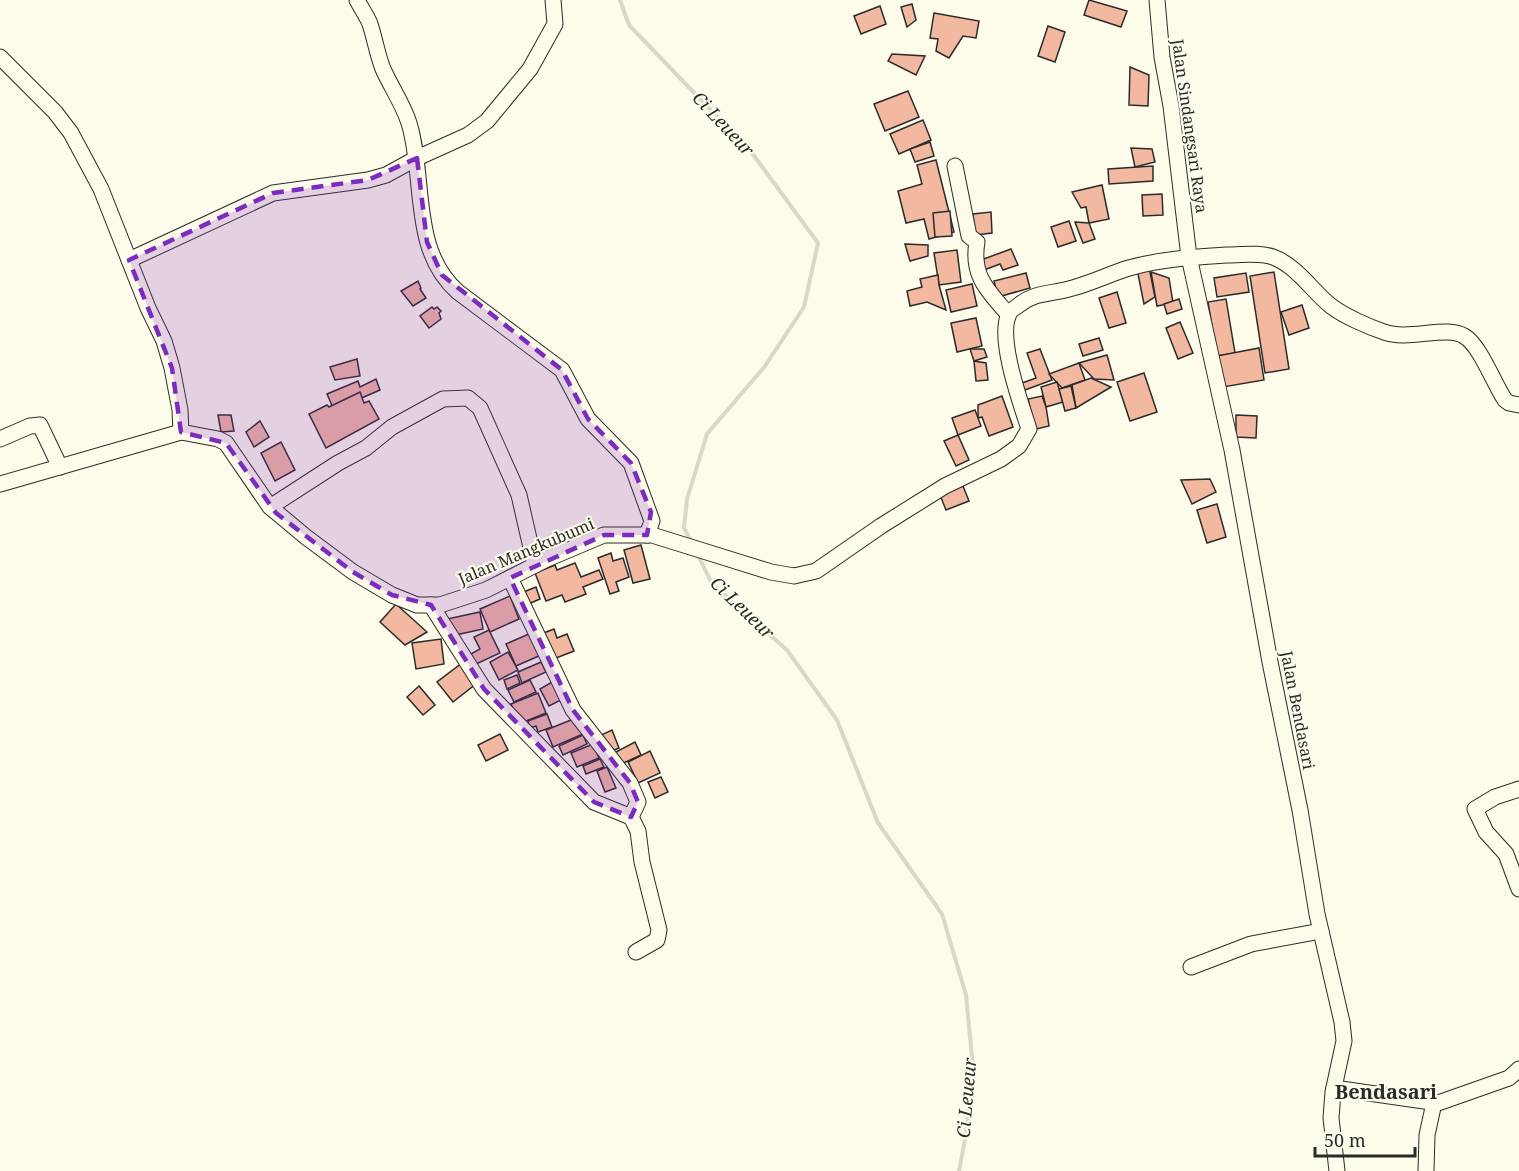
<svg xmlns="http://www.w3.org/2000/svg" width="1519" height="1171" font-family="'Noto Serif',serif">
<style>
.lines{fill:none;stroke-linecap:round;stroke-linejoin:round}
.stream{stroke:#d8d7c9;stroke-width:4}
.building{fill:#f2b8a0;stroke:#2b2b2b;stroke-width:1.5}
.minor-casing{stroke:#2b2b2b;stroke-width:17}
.minor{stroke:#fdfbea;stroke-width:15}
.marked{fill:#7b2cbf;fill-opacity:0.2;stroke:#7b2cbf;stroke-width:4.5;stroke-dasharray:12 8;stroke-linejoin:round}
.labels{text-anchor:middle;stroke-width:4.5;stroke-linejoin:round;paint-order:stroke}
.street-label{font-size:16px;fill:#2b2b2b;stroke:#fdfbea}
.water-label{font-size:18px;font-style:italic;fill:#2b2b2b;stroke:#fdfbea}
.quarter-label{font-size:20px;font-weight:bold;fill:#2b2b2b;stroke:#fdfbea}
</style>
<rect width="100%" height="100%" fill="#fdfbea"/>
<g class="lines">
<g class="stream">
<path d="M620 0 629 25 752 153 818 243 804 307 765 366 707 434 687 499 684 528 691 541"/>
<path d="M697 553 712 584 787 650 837 720 878 823 942 914 966 995 973 1067 966 1134 959 1171"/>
</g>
</g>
<g class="building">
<path d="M1089 0 1127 11 1121 27 1084 15Z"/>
<path d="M912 4 916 20 907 27 901 7Z"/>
<path d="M880 6 886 24 861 34 854 16Z"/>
<path d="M934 13 979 21 976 38 963 36 949 58 936 51 938 39 930 38Z"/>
<path d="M1048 26 1065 32 1055 62 1038 56Z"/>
<path d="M892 54 925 56 916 75 888 61Z"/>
<path d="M1130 67 1149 75 1148 106 1129 105Z"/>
<path d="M908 91 919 117 885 131 874 104Z"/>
<path d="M923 120 931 140 899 154 890 134Z"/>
<path d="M930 142 934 156 915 162 910 149Z"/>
<path d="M1131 148 1152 149 1155 162 1135 167Z"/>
<path d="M936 160 954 232 929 239 924 219 906 223 898 191 922 184 917 165Z"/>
<path d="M1153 166V181L1109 184 1108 169Z"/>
<path d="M1102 185 1109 219 1089 223 1086 207 1081 208 1072 192Z"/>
<path d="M1162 194 1163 215 1143 216 1142 195Z"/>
<path d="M950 211 952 236 935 237 933 213Z"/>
<path d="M991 212 992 233 975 235 973 214Z"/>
<path d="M1069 221 1076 241 1058 247 1051 227Z"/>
<path d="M1075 222 1089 223 1095 239 1083 243Z"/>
<path d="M905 244 928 245V256L910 261Z"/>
<path d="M1011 249 1018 265 1003 270 1000 264 984 270 981 260Z"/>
<path d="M957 250 961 282 939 285 934 253Z"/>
<path d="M1149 267 1155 297 1144 304 1137 269Z"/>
<path d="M1151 272 1169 278 1173 303 1157 306Z"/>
<path d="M1274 272 1289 369 1265 373 1250 276Z"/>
<path d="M1026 273 1030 288 998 297 994 281Z"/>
<path d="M1246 273 1249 292 1217 297 1214 278Z"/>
<path d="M938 275 939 285 946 310 927 302 910 306 907 291 922 287 920 279Z"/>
<path d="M418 281 421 288 420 289 426 298 413 306 401 291Z"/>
<path d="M972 284 977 306 951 312 946 290Z"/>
<path d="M1117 292 1126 323 1109 328 1099 298Z"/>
<path d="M1179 299 1182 309 1167 314 1164 304Z"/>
<path d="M1226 299 1235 353 1217 356 1208 302Z"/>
<path d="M1302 305 1309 328 1289 335 1281 312Z"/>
<path d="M432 307 434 309 437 307 441 311 439 313 441 319 429 328 420 316Z"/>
<path d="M976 318 982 346 957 352 951 323Z"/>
<path d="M1180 322 1193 353 1178 359 1166 328Z"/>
<path d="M1099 338 1103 350 1083 356 1079 344Z"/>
<path d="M1259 348 1264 380 1223 387 1217 356Z"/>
<path d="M970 349H984L987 357 974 361Z"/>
<path d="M1040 349 1052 380 1025 390 1022 383 1036 378 1027 353Z"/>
<path d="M1107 355 1114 380 1094 379 1079 363Z"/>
<path d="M357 359 360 376 335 380 330 367Z"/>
<path d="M974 361 986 363 988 380 976 381Z"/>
<path d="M1079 363 1085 380 1062 388 1049 374Z"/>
<path d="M1144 373 1157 412 1130 421 1117 382Z"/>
<path d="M1091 378 1111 387 1076 408 1072 385Z"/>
<path d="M376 379 380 390 334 410 327 394 358 381 360 387Z"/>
<path d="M1057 382 1063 402 1046 407 1041 387Z"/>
<path d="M1071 386 1076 408 1065 411 1059 389Z"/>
<path d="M360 392 364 403 369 401 379 419 326 448 309 414 327 405 329 407Z"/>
<path d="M1002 396 1013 427 989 436 982 417 978 418V405Z"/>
<path d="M1042 396 1046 407 1049 426 1032 430V415L1028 399Z"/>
<path d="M975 410 981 426 958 435 952 418Z"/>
<path d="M218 415H231L234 431 221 432Z"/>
<path d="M1236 415 1257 416 1256 438 1236 437Z"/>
<path d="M260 421 269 437 254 447 246 432Z"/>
<path d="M958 435 969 460 956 466 944 441Z"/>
<path d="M281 442 295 470 275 481 261 453Z"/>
<path d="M1210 479 1216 492 1192 504 1181 480Z"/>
<path d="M963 486 969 501 946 510 940 495Z"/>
<path d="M1217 504 1226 537 1207 543 1197 510Z"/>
<path d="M641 545 650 579 633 583 624 550Z"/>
<path d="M611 553 613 561 623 558 629 577 616 582 619 591 610 594 598 558Z"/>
<path d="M575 563 581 577 599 570 603 579 583 587 586 594 565 602 562 595 546 601 535 573 555 565 557 570Z"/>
<path d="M536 587 540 599 526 605 521 593Z"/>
<path d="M510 596 519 619 490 632 480 609Z"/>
<path d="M396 604 427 632 405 645 380 622Z"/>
<path d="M480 612 483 629 451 636 447 619Z"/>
<path d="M554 629 557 638 567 634 574 651 551 660 541 634Z"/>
<path d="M489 630 500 653 474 665 469 655 480 649 474 637Z"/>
<path d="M531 633 541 655 516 666 506 644Z"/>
<path d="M441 639 444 664 416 669 412 643Z"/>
<path d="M508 652 518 670 499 680 490 662Z"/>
<path d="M541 662 546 672 522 683 518 672Z"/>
<path d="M462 663 477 683 453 702 437 682Z"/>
<path d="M517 675 520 683 507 689 504 680Z"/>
<path d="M530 680 536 692 514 702 508 690Z"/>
<path d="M552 682 561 700 549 706 540 689Z"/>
<path d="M419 686 435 705 423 715 407 697Z"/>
<path d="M538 693 546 713 519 724 511 704Z"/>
<path d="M547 714 552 727 538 732 536 726 530 728 528 721Z"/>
<path d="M576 718 583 734 553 747 546 730Z"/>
<path d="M612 730 619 748 607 753 599 736Z"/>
<path d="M500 734 508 750 486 761 478 745Z"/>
<path d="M583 735 587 744 563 755 559 746Z"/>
<path d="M635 742 641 755 617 766 612 754Z"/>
<path d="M593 744 599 758 577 767 571 753Z"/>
<path d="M650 751 660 773 638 783 628 762Z"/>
<path d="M600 759 604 767 586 774 583 766Z"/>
<path d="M607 767 616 788 605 792 597 771Z"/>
<path d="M661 777 668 792 655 798 648 782Z"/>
</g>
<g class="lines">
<defs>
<g id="minor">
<path d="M357 0C361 8 367 16 370 24 375 39 377 54 383 69 391 87 403 104 409 123 426 179 410 250 458 292L562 370 588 419 631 463 652 521 647 535"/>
<path d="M1157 0 1162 57 1171 106 1189 257 1232 450 1270 662 1300 810 1317 914 1342 1022 1344 1041 1333 1092 1331 1118 1337 1171"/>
<path d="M0 57 55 112 71 133 101 189 148 308 164 341 172 368 180 410 181 432"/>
<path d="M955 166 969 236 977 242C971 276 988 291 1008 314"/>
<path d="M129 260 273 193 368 180 386 175 417 158 468 135 487 121 530 69 555 24 553 0"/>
<path d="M0 439 30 426 40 425 60 467"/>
<path d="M0 484 181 432 218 439 226 443 270 507 306 537 353 572 392 595 417 605H440L486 590 547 559 604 535H652L771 572 794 576 816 571 881 526 945 486 1001 459 1019 446 1029 429C1021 404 997 338 1009 314 1010 311 1016 307 1019 305 1035 292 1051 294 1069 289 1090 284 1109 274 1129 268 1161 259 1195 257 1228 255 1243 255 1258 252 1273 257 1297 266 1312 291 1331 306 1344 316 1369 327 1384 332 1408 341 1447 325 1464 336 1480 345 1494 384 1505 400L1509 403 1519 405"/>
<path d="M270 507 338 463 366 448 392 427 443 399 468 398 480 408 519 495 535 565"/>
<path d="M510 578 573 710 630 783 638 802 631 817"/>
<path d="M431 605 484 689 594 802 631 817 638 831 642 862 659 930 657 940 636 952"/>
<path d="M1519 789 1495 797 1475 809 1486 832 1506 854 1519 889"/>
<path d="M1191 967 1251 944 1321 931"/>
<path d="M1334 1088 1438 1103 1509 1078 1519 1069"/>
<path d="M1426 1171 1427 1135 1434 1103"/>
</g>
</defs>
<use href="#minor" class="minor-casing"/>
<use href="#minor" class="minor"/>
</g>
<path class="marked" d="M417 158 427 242 442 275 562 370 588 419 631 463 651 512 647 535H604L510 578 573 710 630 783 638 802 631 817 594 802 484 689 431 605 392 595 353 572 276 513 226 443 181 432 172 368 129 260 273 193 368 180Z"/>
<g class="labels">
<g class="street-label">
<text transform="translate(1190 126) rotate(82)" y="6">Jalan Sindangsari Raya</text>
<text transform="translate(526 551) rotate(-23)" y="6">Jalan Mangkubumi</text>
<text transform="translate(1298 710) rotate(79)" y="6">Jalan Bendasari</text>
</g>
<g class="water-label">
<text transform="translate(723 124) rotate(47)" y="6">Ci Leueur</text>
<text transform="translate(742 608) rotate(44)" y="6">Ci Leueur</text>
<text transform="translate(967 1098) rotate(-85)" y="6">Ci Leueur</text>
</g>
<g class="quarter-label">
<text x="1386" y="1099">Bendasari</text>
</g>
</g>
<path d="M1315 1147v9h100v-9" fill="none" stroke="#2b2b2b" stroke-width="3"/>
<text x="1324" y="1147" font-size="18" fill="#2b2b2b" stroke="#fdfbea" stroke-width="4.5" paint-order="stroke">50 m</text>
</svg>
